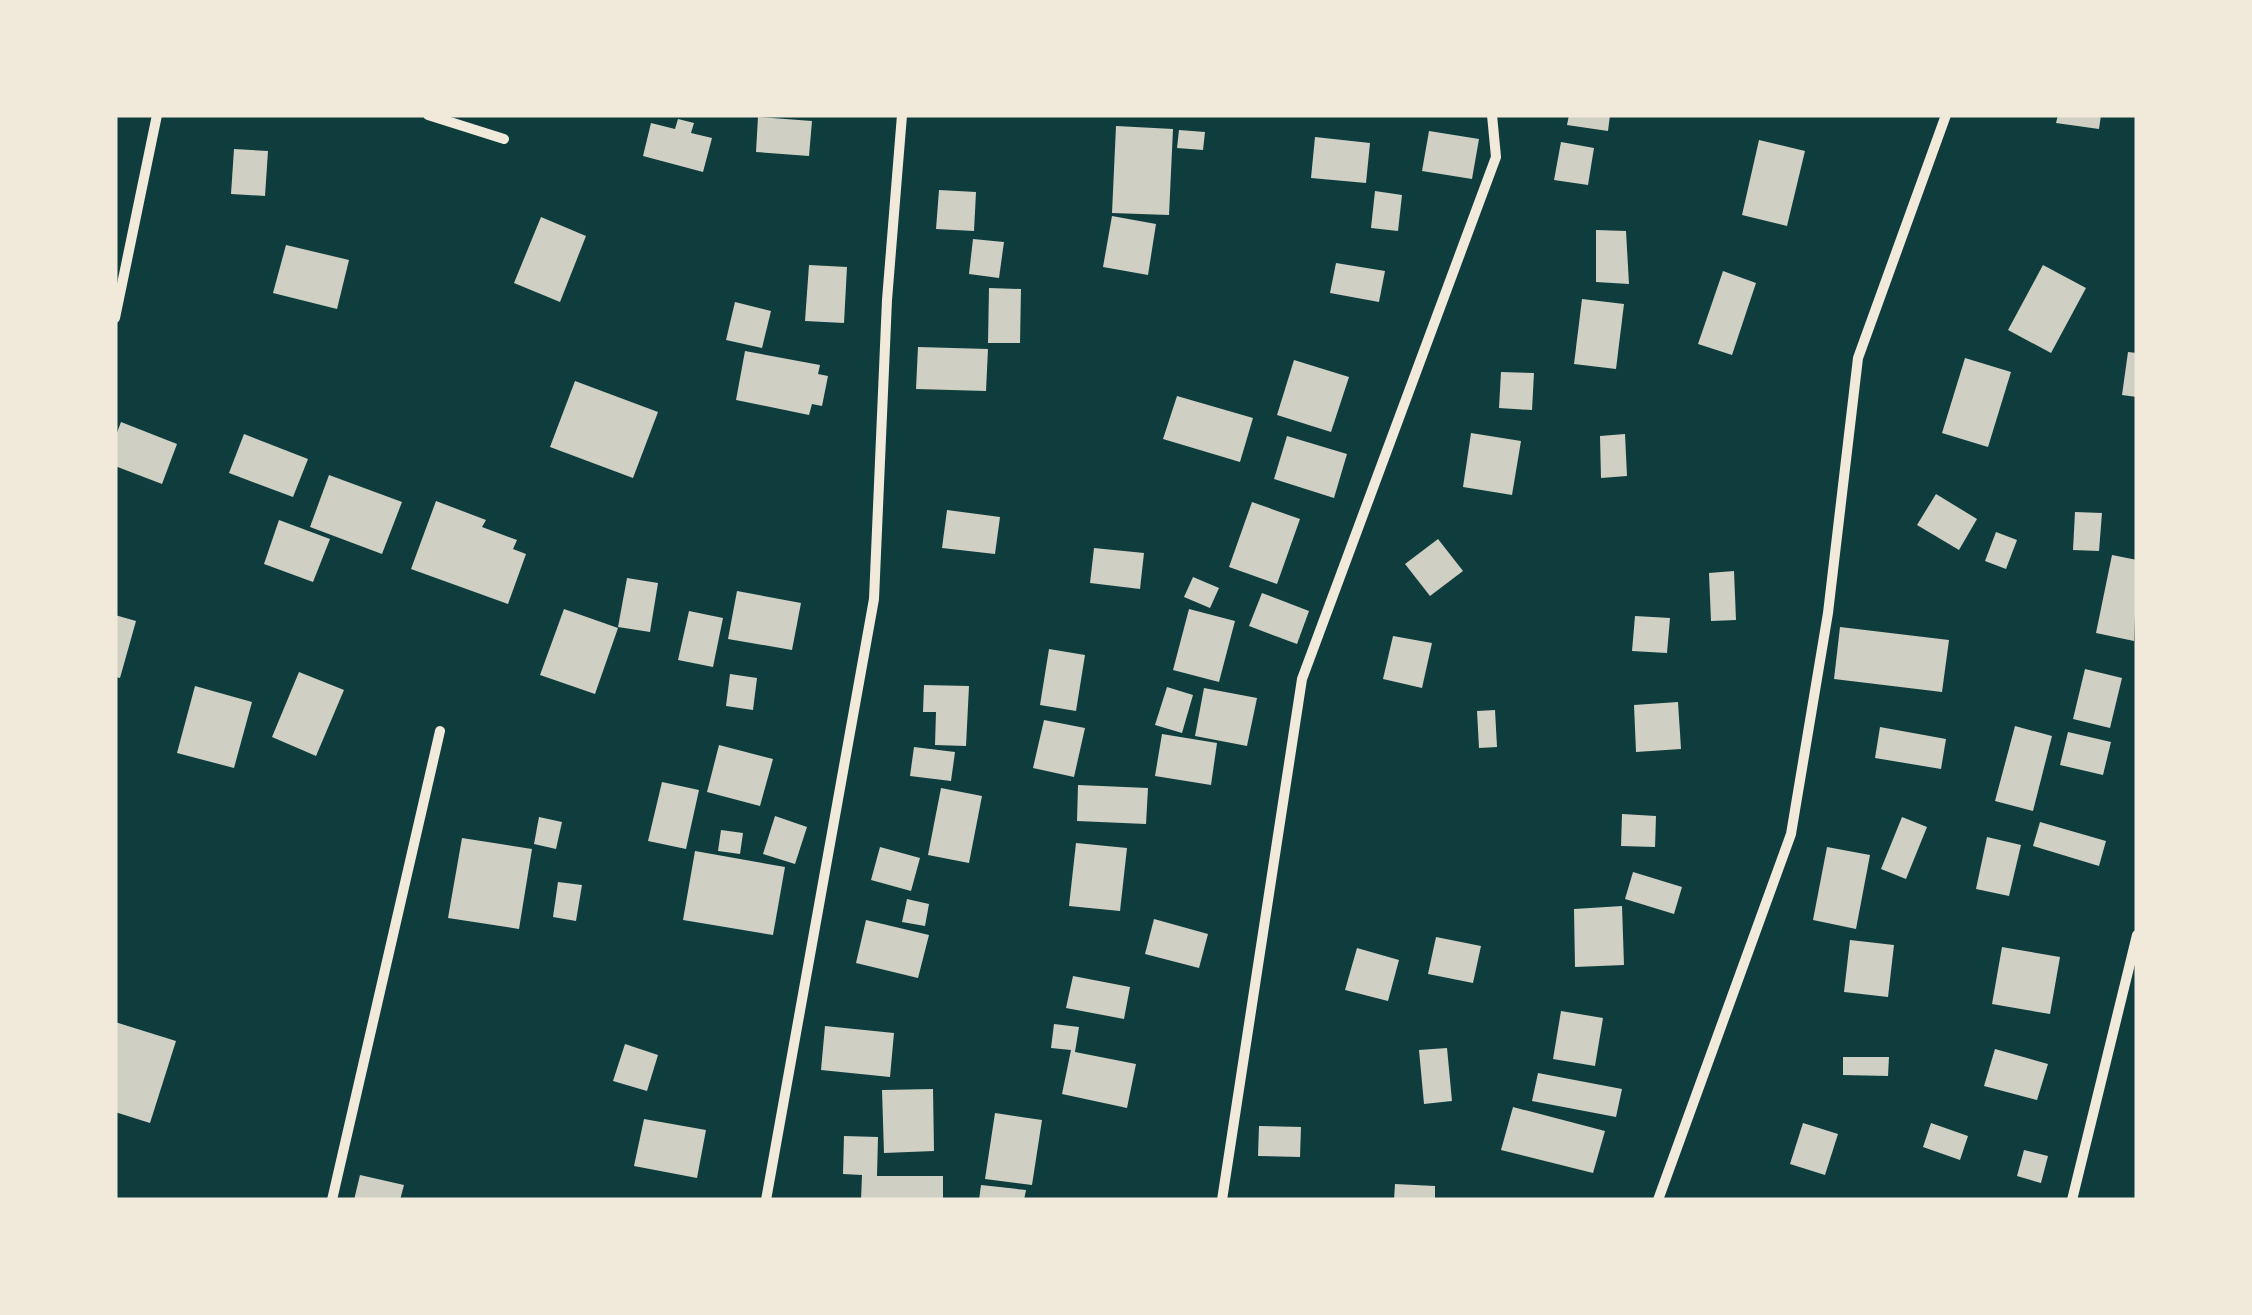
<svg xmlns="http://www.w3.org/2000/svg" width="2252" height="1315" font-family="'Work Sans',sans-serif">
<style>
.building{fill:#cfcfc3}
.lines{fill:none;stroke-linecap:round;stroke-linejoin:round}
.minor{stroke:#f1e9da;stroke-width:10}
</style>
<rect width="100%" height="100%" fill="#0f3d3e"/>
<g class="building">
<path d="M1569 115H1610L1608 131 1567 125Z"/>
<path d="M2058 115H2101L2099 129 2056 123Z"/>
<path d="M758 117 812 121 809 156 756 152Z"/>
<path d="M678 119 694 123 691 133 712 138 703 172 643 156 651 123 675 129Z"/>
<path d="M1116 126 1173 129 1169 215 1112 213Z"/>
<path d="M1179 130 1205 132 1203 150 1177 148Z"/>
<path d="M1429 131 1479 139 1472 179 1422 171Z"/>
<path d="M1315 137 1370 143 1366 183 1311 178Z"/>
<path d="M1759 140 1805 151 1787 226 1742 215Z"/>
<path d="M1561 142 1594 148 1588 185 1554 180Z"/>
<path d="M234 149 268 151 265 196 231 194Z"/>
<path d="M939 190 976 192 974 231 936 229Z"/>
<path d="M1375 191 1402 195 1398 231 1371 228Z"/>
<path d="M1112 216 1156 224 1148 275 1103 267Z"/>
<path d="M541 217 586 236 560 302 514 283Z"/>
<path d="M1596 230 1626 231 1629 284 1596 282Z"/>
<path d="M973 239 1004 242 999 278 969 274Z"/>
<path d="M286 245 349 260 337 309 273 293Z"/>
<path d="M1336 263 1385 271 1379 302 1330 293Z"/>
<path d="M809 265 847 267 844 323 805 321Z"/>
<path d="M2043 265 2086 288 2051 353 2008 330Z"/>
<path d="M1723 271 1756 283 1732 355 1698 344Z"/>
<path d="M989 288 1021 289 1020 343H988Z"/>
<path d="M1582 299 1624 304 1616 369 1574 364Z"/>
<path d="M735 302 771 311 762 348 726 340Z"/>
<path d="M918 347 988 349 986 391 916 389Z"/>
<path d="M745 351 820 365 818 374 828 376 822 406 812 404 809 415 736 400Z"/>
<path d="M2128 352 2137 353V397L2122 395Z"/>
<path d="M1965 358 2011 372 1988 447 1942 433Z"/>
<path d="M1294 360 1349 377 1331 432 1277 415Z"/>
<path d="M1501 372 1534 373 1532 410 1499 408Z"/>
<path d="M575 381 658 412 633 478 550 447Z"/>
<path d="M1177 396 1253 418 1240 462 1163 439Z"/>
<path d="M121 422 177 444 162 484 115 466V438Z"/>
<path d="M1471 433 1521 441 1512 495 1463 487Z"/>
<path d="M244 434 308 459 293 497 229 473Z"/>
<path d="M1625 434 1627 476 1601 478 1600 436Z"/>
<path d="M1287 436 1347 454 1334 498 1274 479Z"/>
<path d="M329 475 402 502 382 554 310 527Z"/>
<path d="M1936 494 1977 519 1959 550 1917 525Z"/>
<path d="M436 501 486 520 482 527 517 540 513 549 526 554 508 604 411 569Z"/>
<path d="M1252 502 1300 519 1277 584 1229 567Z"/>
<path d="M947 510 1000 517 995 554 942 548Z"/>
<path d="M2075 512 2102 513 2099 551 2073 550Z"/>
<path d="M279 520 330 539 313 582 264 564Z"/>
<path d="M1996 532 2017 540 2006 569 1985 561Z"/>
<path d="M1438 539 1463 571 1430 596 1405 564Z"/>
<path d="M1094 548 1144 553 1140 589 1090 583Z"/>
<path d="M2112 555 2137 560 2134 641 2096 633Z"/>
<path d="M1734 571 1736 620 1711 621 1709 573Z"/>
<path d="M1193 577 1219 588 1210 608 1184 597Z"/>
<path d="M627 578 658 583 650 632 618 627Z"/>
<path d="M737 591 801 603 792 650 728 639Z"/>
<path d="M1262 593 1309 611 1297 644 1249 626Z"/>
<path d="M564 609 618 628 595 694 540 675Z"/>
<path d="M1189 609 1235 621 1219 682 1173 670Z"/>
<path d="M689 611 723 618 713 667 678 660Z"/>
<path d="M115 615 136 621 120 678 115 677Z"/>
<path d="M1635 616 1670 618 1667 653 1632 651Z"/>
<path d="M1840 627 1949 640 1942 692 1834 679Z"/>
<path d="M1393 636 1432 643 1422 688 1383 679Z"/>
<path d="M1049 649 1085 655 1076 711 1040 705Z"/>
<path d="M2085 669 2122 678 2110 728 2073 719Z"/>
<path d="M299 672 344 690 316 756 272 737Z"/>
<path d="M730 674 757 678 753 710 726 706Z"/>
<path d="M924 685 969 686 966 746 935 745 936 712H923Z"/>
<path d="M195 686 252 702 234 768 177 753Z"/>
<path d="M1167 687 1193 695 1182 733 1155 725Z"/>
<path d="M1204 688 1257 698 1247 746 1195 736Z"/>
<path d="M1678 702 1681 749 1636 752 1634 705Z"/>
<path d="M1495 710 1497 747 1479 748 1477 711Z"/>
<path d="M1044 720 1085 728 1074 777 1033 768Z"/>
<path d="M2015 726 2052 736 2033 811 1995 801Z"/>
<path d="M1880 727 1946 739 1941 769 1875 758Z"/>
<path d="M2068 732 2111 742 2103 775 2060 765Z"/>
<path d="M1162 734 1217 743 1211 785 1155 776Z"/>
<path d="M719 745 773 759 760 806 707 792Z"/>
<path d="M914 747 955 752 951 781 910 776Z"/>
<path d="M662 782 699 790 686 849 648 841Z"/>
<path d="M1078 785 1148 788 1146 824 1077 821Z"/>
<path d="M941 788 982 796 969 863 928 855Z"/>
<path d="M1622 814 1656 816 1655 847 1621 846Z"/>
<path d="M775 816 807 827 795 864 763 854Z"/>
<path d="M539 817 562 822 556 849 534 844Z"/>
<path d="M1902 817 1927 827 1906 879 1881 869Z"/>
<path d="M2040 822 2106 841 2099 866 2033 846Z"/>
<path d="M721 830 743 833 740 854 718 851Z"/>
<path d="M1987 837 2021 845 2009 896 1976 889Z"/>
<path d="M462 838 532 849 519 929 448 918Z"/>
<path d="M1076 843 1127 848 1120 911 1069 906Z"/>
<path d="M880 847 920 858 911 891 871 880Z"/>
<path d="M1827 847 1870 855 1856 929 1813 920Z"/>
<path d="M695 851 785 867 773 935 683 920Z"/>
<path d="M1633 872 1682 887 1674 914 1625 899Z"/>
<path d="M558 882 582 885 576 921 553 917Z"/>
<path d="M907 899 929 904 925 926 902 922Z"/>
<path d="M1622 906 1624 965 1575 967 1574 909Z"/>
<path d="M1154 919 1208 934 1199 968 1145 954Z"/>
<path d="M866 920 929 935 918 978 856 963Z"/>
<path d="M1436 937 1481 946 1473 983 1428 974Z"/>
<path d="M1850 940 1894 945 1888 997 1844 992Z"/>
<path d="M2002 947 2060 957 2050 1014 1992 1004Z"/>
<path d="M1357 948 1399 960 1388 1001 1345 990Z"/>
<path d="M1073 976 1130 987 1124 1019 1066 1008Z"/>
<path d="M1561 1011 1603 1018 1595 1066 1553 1059Z"/>
<path d="M115 1022 176 1041 150 1123 115 1112Z"/>
<path d="M1054 1024 1079 1027 1075 1052 1136 1064 1127 1108 1062 1094 1071 1050 1051 1048Z"/>
<path d="M825 1026 894 1033 890 1077 821 1070Z"/>
<path d="M625 1044 658 1055 647 1091 613 1081Z"/>
<path d="M1447 1048 1452 1101 1424 1104 1419 1050Z"/>
<path d="M1995 1049 2048 1064 2037 1100 1984 1086Z"/>
<path d="M1843 1057H1889L1888 1076 1843 1075Z"/>
<path d="M1538 1073 1622 1089 1616 1117 1532 1101Z"/>
<path d="M933 1089 934 1151 884 1153 882 1090Z"/>
<path d="M1513 1107 1605 1131 1593 1173 1501 1150Z"/>
<path d="M995 1113 1042 1120 1032 1185 985 1179Z"/>
<path d="M644 1119 706 1130 697 1178 634 1166Z"/>
<path d="M1803 1123 1838 1134 1825 1175 1790 1164Z"/>
<path d="M1931 1123 1968 1136 1960 1160 1923 1147Z"/>
<path d="M1259 1126 1301 1127 1300 1157 1258 1156Z"/>
<path d="M844 1136 878 1137 877 1176H943V1200H861L862 1175 843 1174Z"/>
<path d="M2024 1150 2048 1156 2041 1183 2017 1176Z"/>
<path d="M360 1175 404 1185 400 1200H354Z"/>
<path d="M1395 1184 1435 1186V1200H1394Z"/>
<path d="M981 1185 1026 1190 1024 1200H979Z"/>
</g>
<g class="lines">
<g class="minor">
<path d="M428 115 504 139"/>
<path d="M115 318 157 115"/>
<path d="M332 1200 440 731"/>
<path d="M766 1200 874 599 887 300 902 115"/>
<path d="M1222 1200 1302 679 1496 157 1492 115"/>
<path d="M1658 1200 1791 834 1828 613 1858 358 1946 115"/>
<path d="M2072 1200 2137 935"/>
</g>
</g>
<rect width="2252" height="1315" fill="none" stroke="#f1e9da" stroke-width="235"/>
</svg>
